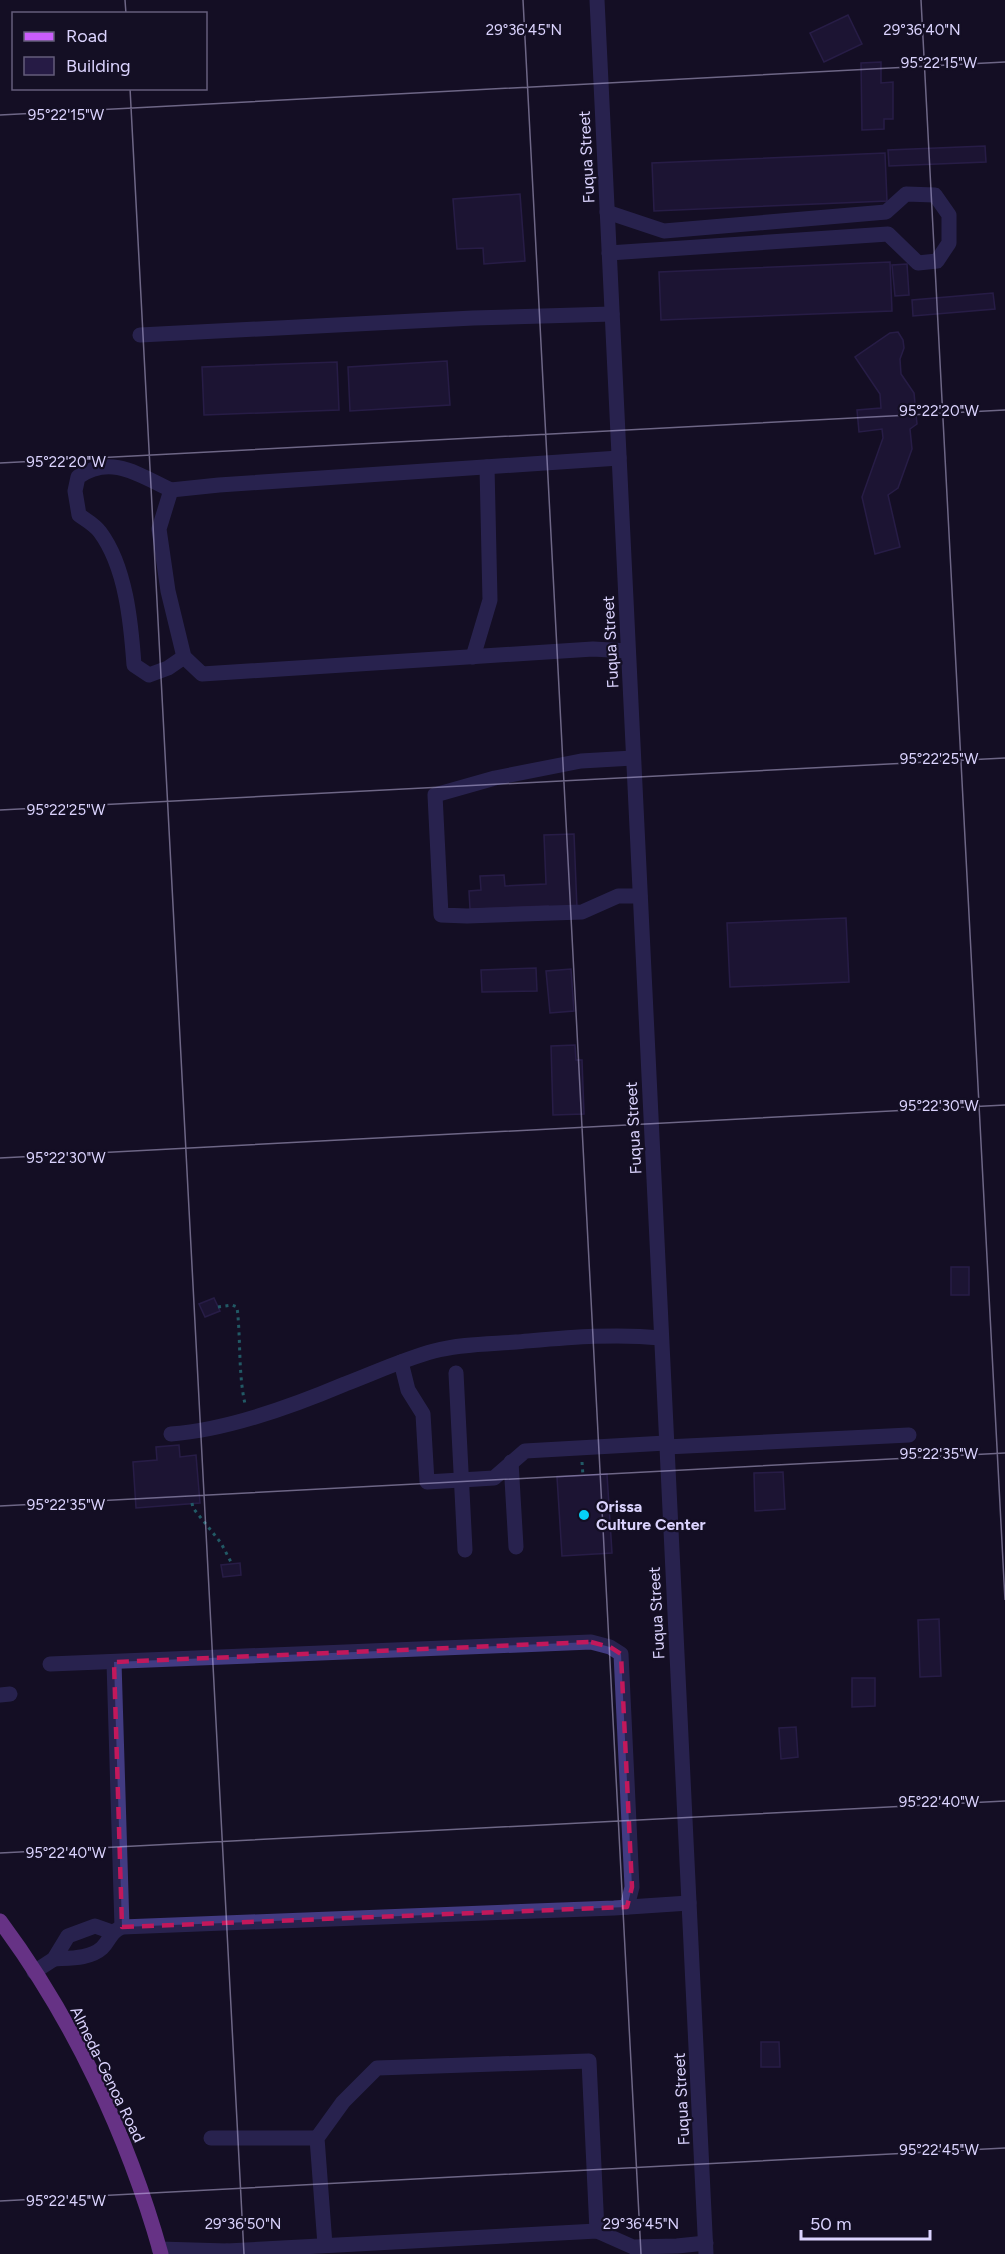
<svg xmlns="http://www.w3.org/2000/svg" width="1005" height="2254" font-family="Figtree,sans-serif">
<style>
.building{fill:#261b45;stroke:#3f2e70;stroke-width:1.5}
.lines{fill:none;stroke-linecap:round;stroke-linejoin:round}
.path{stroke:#32b3b4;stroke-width:3;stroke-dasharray:3 4.5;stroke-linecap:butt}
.minor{stroke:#423b82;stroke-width:15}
.major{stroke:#ca5dfb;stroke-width:15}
.marked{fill:none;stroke:#c2185b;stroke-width:4.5;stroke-dasharray:12 8;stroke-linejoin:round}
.ticks{fill:none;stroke:#dbd3fe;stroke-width:1.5;stroke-opacity:0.45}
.poi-dot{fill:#05d0f8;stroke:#140f24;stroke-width:2}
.labels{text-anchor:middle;stroke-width:4.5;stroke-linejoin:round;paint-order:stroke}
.street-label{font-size:16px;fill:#dbd3fe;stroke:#140f24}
.poi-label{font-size:16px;font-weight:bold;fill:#dbd3fe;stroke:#140f24;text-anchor:start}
.ticks-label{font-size:15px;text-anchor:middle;fill:#dbd3fe;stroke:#140f24;stroke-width:4.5;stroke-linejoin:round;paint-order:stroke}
</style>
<rect width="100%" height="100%" fill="#140f24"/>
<g class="building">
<path d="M848 15 862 44 824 62 810 33Z"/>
<path d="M881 62V83L893 82V119H884V129L862 130 861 63Z"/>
<path d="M985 146 986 162 889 166 888 150Z"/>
<path d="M885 153 887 201 654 211 652 163Z"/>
<path d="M520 194 525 261 484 264 483 248 457 249 453 199Z"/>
<path d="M890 262 892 311 661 320 659 272Z"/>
<path d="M907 264 909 295 895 296 892 265Z"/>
<path d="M993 293 995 309 913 316 912 300Z"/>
<path d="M898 332 903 340 904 348 900 359 901 374 914 393 917 424 910 429 912 449 898 488 888 495 900 547 875 554 862 497 883 438 882 429 859 432 857 410 881 408 880 394 855 357 890 333Z"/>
<path d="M447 361 450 405 350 411 348 367Z"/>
<path d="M337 362 339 410 204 415 202 367Z"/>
<path d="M574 834 577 909 548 910V906L470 909 469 891 481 890 480 876 504 875 505 886 546 884 544 835Z"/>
<path d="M846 918 849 982 730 987 727 923Z"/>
<path d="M536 968 537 991 482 992 481 970Z"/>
<path d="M571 969 574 1011 550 1013 546 971Z"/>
<path d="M575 1045 576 1060H582L584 1114 553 1115 551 1046Z"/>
<rect x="951" y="1267" width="18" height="28"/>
<path d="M214 1298 220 1311 205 1317 199 1304Z"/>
<path d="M179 1445 180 1457 196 1455 200 1503 136 1508 133 1462 157 1460 156 1447Z"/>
<path d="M783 1472 785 1509 755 1511 754 1473Z"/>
<path d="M607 1474 612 1553 562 1556 557 1477Z"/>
<path d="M240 1563 241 1575 223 1577 221 1565Z"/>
<path d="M939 1619 941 1676 920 1677 918 1620Z"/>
<path d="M852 1678H875V1706L852 1707Z"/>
<path d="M796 1727 798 1757 781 1759 779 1728Z"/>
<path d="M761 2042H779L780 2067H761Z"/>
</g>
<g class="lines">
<g class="path">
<path d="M218 1307 232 1305 237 1307C241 1340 238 1372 245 1404"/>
<path d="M582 1462 583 1476"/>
<path d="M192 1503 193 1508 221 1543 232 1564"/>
</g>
<g class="minor">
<path d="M597 0 706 2254"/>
<path d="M607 212 664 231 886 212 906 194 935 195 949 215V243L937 261 918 263 888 234 609 253"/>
<path d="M140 335 473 318 612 314"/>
<path d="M619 458 219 485 171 490 159 529 168 591 184 657 202 674 593 649 628 651"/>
<path d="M171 490C139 475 111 454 78 477L75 491 79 515C86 520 95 525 100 532 126 567 131 623 134 665L149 675 168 668 184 657"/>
<path d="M473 657 490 600 487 467"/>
<path d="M633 758 581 761 495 778 435 795 441 915 467 916 582 912 618 896H640"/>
<path d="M401 1362 408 1390 423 1414 427 1482 494 1478 525 1451 666 1443"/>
<path d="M456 1373 465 1550"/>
<path d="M171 1434C226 1430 293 1406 345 1384 374 1373 404 1359 434 1351 460 1344 489 1344 516 1342 564 1338 612 1333 661 1338"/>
<path d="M666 1447 909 1435"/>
<path d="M511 1462 516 1547"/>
<path d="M114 1662 122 1927"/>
<path d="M50 1664 591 1642 610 1647 621 1654 632 1887 627 1907"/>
<path d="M0 1695 10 1694"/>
<path d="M54 1959C69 1958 90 1959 102 1948 111 1939 109 1933 122 1927L614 1908 689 1903"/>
<path d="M34 1972 54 1959 68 1936 95 1926 112 1932"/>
<path d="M211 2138H317"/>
<path d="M325 2245 317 2138 343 2102 377 2068 589 2061 597 2231"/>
<path d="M159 2249 227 2251"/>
<path d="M227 2254V2251L597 2231 633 2247 677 2246 706 2243"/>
</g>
<path class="major" d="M0 1921C73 2019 128 2136 161 2254"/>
</g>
<path d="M0 0H1005V2254H0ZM591 1642 610 1647 621 1654 632 1887 627 1907 122 1927 114 1662Z" fill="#140f24" fill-opacity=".55" fill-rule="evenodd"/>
<path class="marked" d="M591 1642 610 1647 621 1654 632 1887 627 1907 122 1927 114 1662Z"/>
<path class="ticks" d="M125 0 126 14M523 0 641 2254M921 0 1005 1600M130 88 244 2254M0 115 1005 62M0 463 1005 410M0 810 1005 758M0 1158 1005 1105M0 1506 1005 1453M0 1853 1005 1801M0 2201 1005 2148"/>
<circle class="poi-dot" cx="584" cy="1515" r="6"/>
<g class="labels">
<g class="street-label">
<text transform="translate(586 157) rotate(-93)" y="6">Fuqua Street</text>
<text transform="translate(610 642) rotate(-93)" y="6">Fuqua Street</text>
<text transform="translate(633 1128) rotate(-93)" y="6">Fuqua Street</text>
<text transform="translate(656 1613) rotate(-93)" y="6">Fuqua Street</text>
<text transform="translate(108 2074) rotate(64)" y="6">Almeda-Genoa Road</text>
<text transform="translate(681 2099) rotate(-93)" y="6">Fuqua Street</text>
</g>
<g class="poi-label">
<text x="596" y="1512">Orissa<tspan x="596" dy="18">Culture Center</tspan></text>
</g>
</g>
<g class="ticks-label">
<text x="524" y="35">29°36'45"N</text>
<text x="922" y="35">29°36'40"N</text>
<text x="939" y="68">95°22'15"W</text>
<text x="66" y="120">95°22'15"W</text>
<text x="939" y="416">95°22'20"W</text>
<text x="66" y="467">95°22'20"W</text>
<text x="939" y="764">95°22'25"W</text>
<text x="66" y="815">95°22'25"W</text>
<text x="939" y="1111">95°22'30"W</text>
<text x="66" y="1163">95°22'30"W</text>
<text x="939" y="1459">95°22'35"W</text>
<text x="66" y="1510">95°22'35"W</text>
<text x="939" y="1807">95°22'40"W</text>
<text x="66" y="1858">95°22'40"W</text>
<text x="939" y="2155">95°22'45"W</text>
<text x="66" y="2206">95°22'45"W</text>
<text x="243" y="2229">29°36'50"N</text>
<text x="641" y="2229">29°36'45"N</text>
</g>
<rect x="12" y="12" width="195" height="78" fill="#140f24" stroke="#645d7b" stroke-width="1.5"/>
<rect x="24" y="32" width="30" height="9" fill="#ca5dfb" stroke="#645d7b" stroke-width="1.5"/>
<text x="66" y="42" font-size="18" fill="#dbd3fe">Road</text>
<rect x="24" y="57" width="30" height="18" fill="#261b45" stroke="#645d7b" stroke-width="1.5"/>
<text x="66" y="72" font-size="18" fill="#dbd3fe">Building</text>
<path d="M801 2230v9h129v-9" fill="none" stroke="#dbd3fe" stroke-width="3"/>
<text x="810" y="2230" font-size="18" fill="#dbd3fe" stroke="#140f24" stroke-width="4.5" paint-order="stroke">50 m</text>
</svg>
